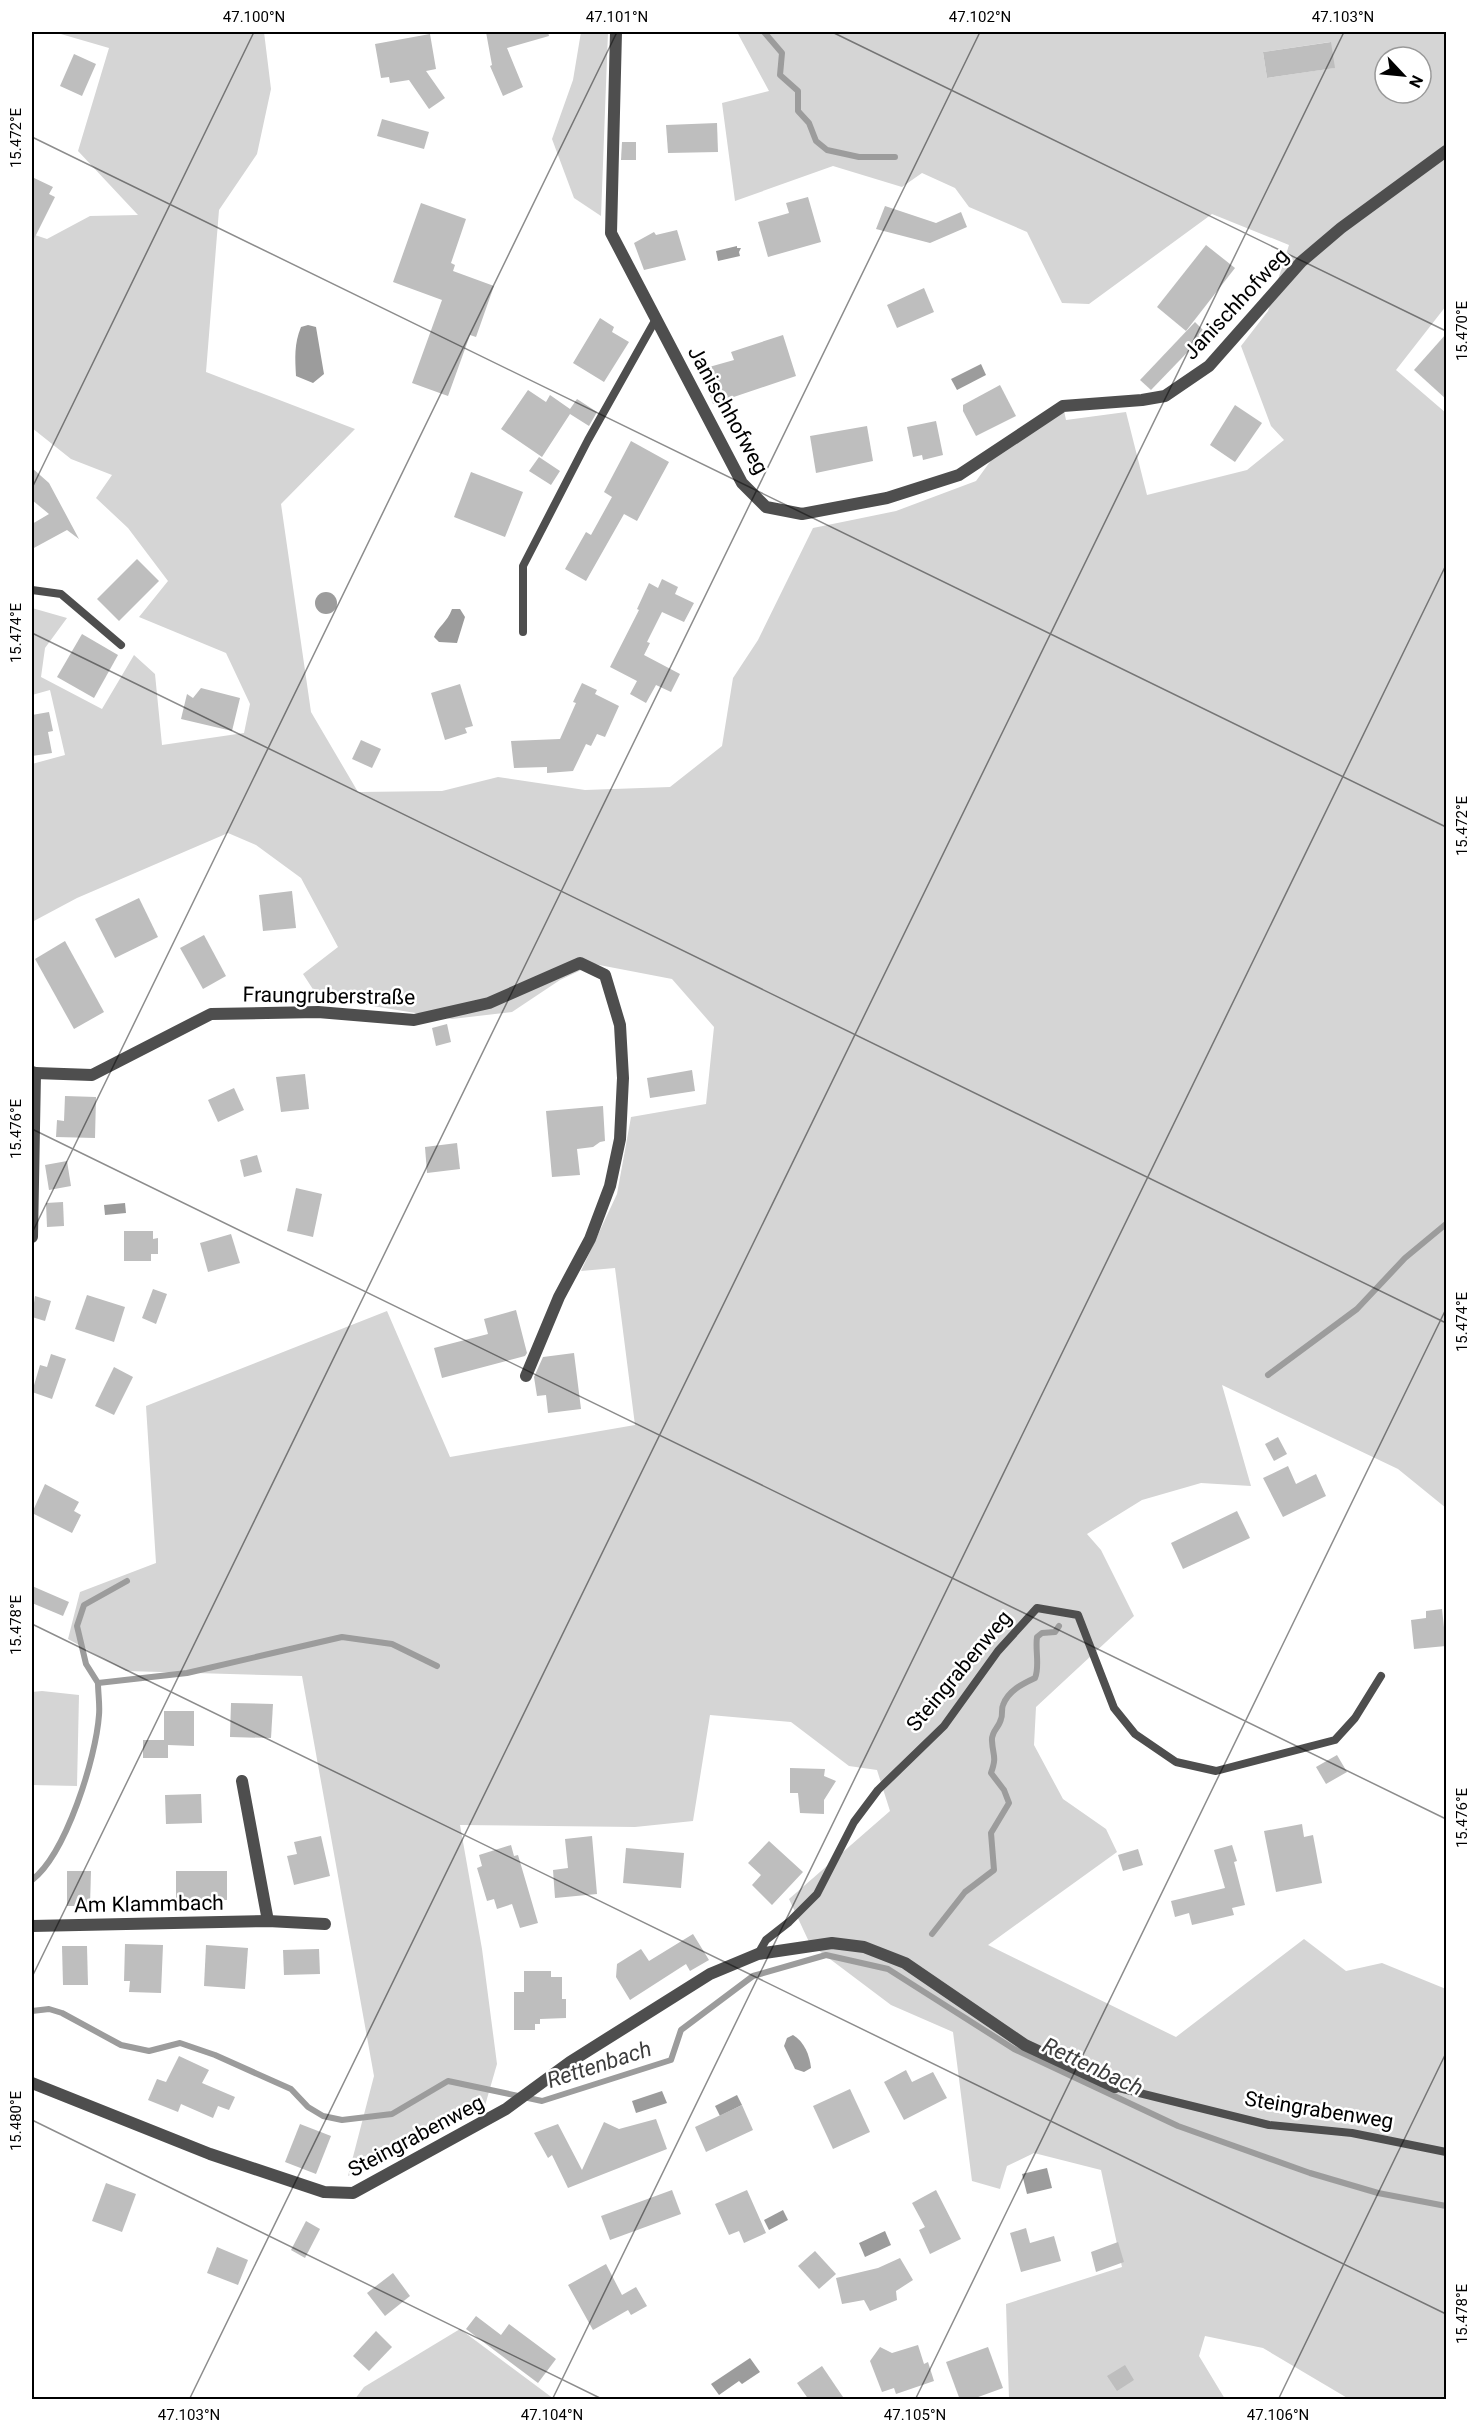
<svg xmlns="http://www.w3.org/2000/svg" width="1478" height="2431" font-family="Roboto,sans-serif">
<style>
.green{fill:#d5d5d5;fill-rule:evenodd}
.water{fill:#9c9c9c}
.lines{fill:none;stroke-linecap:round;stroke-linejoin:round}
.stream{stroke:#9c9c9c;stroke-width:6}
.building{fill:#bebebe}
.service{stroke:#4e4e4e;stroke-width:8}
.minor{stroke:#4e4e4e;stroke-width:12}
.ticks{fill:none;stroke:#000;stroke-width:1.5;stroke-opacity:0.45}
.labels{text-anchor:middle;stroke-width:5;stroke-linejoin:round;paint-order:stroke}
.street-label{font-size:21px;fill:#000;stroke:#fff}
.water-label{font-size:22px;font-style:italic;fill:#3d3d3d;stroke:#fff}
.neatline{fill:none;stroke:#000;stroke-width:2}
.ticks-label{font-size:15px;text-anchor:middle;fill:#000}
</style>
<rect width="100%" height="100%" fill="#fff"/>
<g class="green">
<path d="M54 32H264L271 89 257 154 219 210 206 372 355 429 281 504 311 712 358 792 442 791 498 777 585 790 670 787 722 746 733 678 758 640 813 528 896 511 976 481 1000 448 1063 406 1066 420 1126 412 1147 495 1247 470 1284 440 1271 426 1241 346 1268 311 1289 245 1212 214 1089 304 1062 303 1027 232 969 207 955 188 922 173 902 187 833 166 735 201 722 103 769 91 737 32H1446V306L1396 370 1446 413V1508L1398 1469 1222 1385 1251 1486 1201 1483 1142 1500 1087 1534 1101 1550 1134 1616 1036 1707 1034 1745 1063 1799 1106 1829 1117 1852 988 1945 1176 2037 1304 1939 1346 1971 1382 1963 1446 1989V2399H1349L1263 2348 1205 2336 1199 2356 1225 2399H1009L1006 2304 1122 2267 1101 2170 1034 2153 1007 2166 1000 2189 972 2181 953 2032 891 2005 810 1944 789 1899 890 1811 877 1770 849 1766 791 1722 710 1715 693 1821 635 1827 460 1825 482 1949 497 2064 484 2109 348 2176 374 2076 302 1676 126 1671 68 1639 80 1592 156 1563 146 1406 387 1311 450 1457 635 1425 615 1268 581 1271 617 1194 631 1117 706 1104 714 1027 672 979 594 964 560 980 512 1012 452 1019 318 997 303 974 338 947 301 878 256 845 228 833 77 898 32 922V764L65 755 50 690 32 695V608L67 618 45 648 41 677 102 709 134 655 155 674 162 745 244 733 250 704 226 653 139 617 168 581 128 528 96 498 112 475 71 459 32 428V234L47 239 90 216 138 215 78 151 109 48ZM1330 42 1334 68 1267 78 1263 52ZM1385 57H1421V93H1385Z"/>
<path d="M581 32H608L601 216 574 198 552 139 573 80Z"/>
<path d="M42 1691 79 1695 77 1786 32 1785V1692Z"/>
<path d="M460 2329 554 2399H355L364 2387Z"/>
</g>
<g class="water">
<path d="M737 246V248H741L739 252 740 256 718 261 716 251Z"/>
<path d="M308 325 316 327 324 374 313 383 296 376C295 358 294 344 301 327Z"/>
<path d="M981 364 986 375 957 390 951 379Z"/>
<circle cx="326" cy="603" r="11"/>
<path d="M452 609H460L465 617 457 643 439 642 434 637C438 626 447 623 452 609Z"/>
<path d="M125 1203 126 1213 105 1215 104 1205Z"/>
<path d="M793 2035C804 2041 810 2056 811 2068L804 2072 795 2069 784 2046 787 2038Z"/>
<path d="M662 2091 667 2103 636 2113 632 2101Z"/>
<path d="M737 2095 742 2105 720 2116 715 2106Z"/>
<path d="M1047 2168 1052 2188 1027 2194 1022 2174Z"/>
<path d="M783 2210 788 2220 769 2230 764 2220Z"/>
<path d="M885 2231 891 2245 865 2257 859 2243Z"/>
<path d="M750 2358 760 2372 742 2384 739 2381 719 2395 711 2384Z"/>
</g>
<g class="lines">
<g class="stream">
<path d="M764 32 782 53 780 75 798 91V111L809 123 816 141 827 150 859 157H895"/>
<path d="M1268 1375 1357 1309 1405 1258 1446 1224"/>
<path d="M98 1683 86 1664 77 1626 84 1605 127 1581"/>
<path d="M32 1880C66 1854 96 1758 99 1715 100 1705 98 1693 98 1683L187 1673 342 1637 392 1644 437 1666"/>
<path d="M932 1934 965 1892 994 1870 991 1833 1009 1803 1004 1790 991 1773C997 1756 993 1757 992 1741 991 1731 999 1728 1001 1719 1003 1715 1001 1709 1003 1705 1008 1691 1022 1684 1035 1678 1040 1667 1035 1650 1037 1637L1042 1633 1055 1632 1059 1626"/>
<path d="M32 2011 49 2009 62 2013 121 2045 149 2051 180 2043 215 2055 291 2089 308 2107 323 2116 342 2120 392 2114 448 2081 542 2101 671 2060 681 2030 753 1976 826 1955 888 1969 1014 2049 1178 2126 1310 2173 1378 2193 1446 2206"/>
</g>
</g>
<g class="building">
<path d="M486 32H548L549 36 507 48 523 87 503 96 490 66 492 65Z"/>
<path d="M430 34 436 69 426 71 445 98 429 109 409 80 390 83 389 77 381 78 375 44Z"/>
<path d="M1331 42 1335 68 1267 78 1263 52Z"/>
<path d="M74 54 96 64 82 96 60 86Z"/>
<path d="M382 119 429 132 424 149 377 136Z"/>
<path d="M717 123 718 152 668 153 666 125Z"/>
<path d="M622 142H636V160H621Z"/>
<path d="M32 177 53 187 49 194 55 197 32 243Z"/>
<path d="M808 197 821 242 768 257 758 222 789 213 786 203Z"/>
<path d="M421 203 466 219 451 263 455 265 453 271 494 286 476 337 470 335 448 396 412 383 442 300 393 282Z"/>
<path d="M885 206 936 223 961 212 967 227 930 243 876 229Z"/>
<path d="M677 230 686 260 644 270 634 243 654 232 656 235Z"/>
<path d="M1206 245 1235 268 1186 331 1157 307Z"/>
<path d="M924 288 934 312 897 328 887 305Z"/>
<path d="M600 318 614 327 612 332 629 342 604 382 573 363Z"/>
<path d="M1195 322 1206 333 1151 390 1140 380Z"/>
<path d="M1446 334V399L1414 370Z"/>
<path d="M783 335 796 376 713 404 702 369 734 360 731 352Z"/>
<path d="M1000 385 1016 416 976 436 963 411V405Z"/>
<path d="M528 390 546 402 550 395 570 409 577 399 597 412 589 426 570 414 542 457 501 429Z"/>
<path d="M1235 405 1262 423 1235 462 1210 445Z"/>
<path d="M936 421 943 455 923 460 922 455 913 457 907 427Z"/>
<path d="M867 426 873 461 816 473 810 436Z"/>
<path d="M631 441 669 462 637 521 624 514 586 581 565 569 586 532 591 535 612 497 604 492Z"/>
<path d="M539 457 560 471 551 485 529 471Z"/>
<path d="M32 468 49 483 79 539 67 530 32 549V524L49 514 32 500Z"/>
<path d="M471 472 523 492 505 537 454 517Z"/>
<path d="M137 559 159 581 119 621 97 599Z"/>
<path d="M662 579 678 587 675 594 694 603 684 622 662 612 647 642 650 643 644 655 680 674 671 692 656 685 646 703 630 694 637 681 610 667 639 610 637 609 649 583 658 588Z"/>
<path d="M82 634 118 655 94 698 57 677Z"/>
<path d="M582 683 597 690 595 694 619 706 605 737 597 734 591 746 586 744 573 771 547 773V767L514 768 511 741 560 739 576 703 573 702Z"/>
<path d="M460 684 473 726 465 728 467 733 445 740 431 693Z"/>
<path d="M201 688 240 698 232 731 181 719 187 694 193 698Z"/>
<path d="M49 712 53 731 48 732 52 753 32 756V715Z"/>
<path d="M361 740 381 749 372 768 352 759Z"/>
<path d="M292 891 296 928 263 931 259 895Z"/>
<path d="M139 898 158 937 115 958 95 919Z"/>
<path d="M204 935 226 976 203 989 180 948Z"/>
<path d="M65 941 104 1012 74 1029 35 959Z"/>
<path d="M447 1024 451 1042 436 1046 432 1028Z"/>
<path d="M692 1070 695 1091 650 1098 647 1078Z"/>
<path d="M305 1074 309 1109 281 1112 276 1077Z"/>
<path d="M234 1088 244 1110 218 1122 208 1100Z"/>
<path d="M65 1096 96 1097 95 1138 56 1137 57 1120 64 1121Z"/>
<path d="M603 1106 605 1141 600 1142 593 1147 577 1149 580 1175 552 1177 546 1111Z"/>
<path d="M457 1143 460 1169 427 1173 425 1147Z"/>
<path d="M257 1155 262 1172 244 1177 240 1160Z"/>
<path d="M67 1161 71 1186 49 1190 45 1165Z"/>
<path d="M296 1188 322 1194 313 1237 287 1231Z"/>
<path d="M63 1202 64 1226 47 1227 46 1203Z"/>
<path d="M124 1231H153V1239L158 1238V1254H151V1261H124Z"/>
<path d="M231 1234 240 1263 208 1272 200 1243Z"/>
<path d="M153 1289 167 1294 156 1324 142 1318Z"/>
<path d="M87 1295 125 1307 114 1342 75 1329Z"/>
<path d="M35 1296 51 1301 45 1321 32 1317Z"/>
<path d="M516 1310 527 1353 525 1356 442 1378 434 1348 488 1334 484 1319Z"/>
<path d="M574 1353 581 1409 548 1413 546 1395 537 1396 534 1377 543 1357Z"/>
<path d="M51 1354 66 1359 52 1399 32 1392 40 1365 47 1367Z"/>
<path d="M114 1367 133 1377 114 1415 95 1406Z"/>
<path d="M1278 1437 1287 1454 1274 1461 1265 1444Z"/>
<path d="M1288 1466 1296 1484 1316 1474 1326 1496 1283 1517 1263 1478Z"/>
<path d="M45 1484 79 1502 74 1511 81 1515 72 1533 32 1513Z"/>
<path d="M1237 1511 1250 1538 1183 1569 1171 1543Z"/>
<path d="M32 1586 69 1602 63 1616 32 1603Z"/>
<path d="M1442 1609 1446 1646 1414 1649 1411 1620 1426 1618V1611Z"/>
<path d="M231 1703 273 1704 271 1738 230 1737Z"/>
<path d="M164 1711H194V1746L168 1745V1758H143V1740H164Z"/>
<path d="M1337 1755 1347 1772 1326 1784 1316 1767Z"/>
<path d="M790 1768 825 1769 824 1776 836 1781 824 1800V1814L800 1813 798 1793H790Z"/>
<path d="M201 1794 202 1823 166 1824 165 1795Z"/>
<path d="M1302 1824 1304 1837 1313 1835 1322 1883 1276 1892 1264 1831Z"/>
<path d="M321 1836 330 1876 294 1885 287 1856 297 1854 294 1842Z"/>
<path d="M592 1836 597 1894 555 1898 553 1870 568 1868 565 1839Z"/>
<path d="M769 1841 803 1872 772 1905 752 1885 761 1875 748 1863Z"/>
<path d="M511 1845 514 1856 518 1855 538 1923 520 1928 512 1904 497 1909 494 1899 487 1901 477 1868 482 1866 479 1855Z"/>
<path d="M1232 1845 1237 1861 1234 1862 1245 1905 1232 1908 1234 1915 1192 1925 1189 1913 1175 1917 1171 1901 1225 1888 1214 1850Z"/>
<path d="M626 1848 684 1853 681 1888 623 1883Z"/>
<path d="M1138 1849 1143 1865 1123 1871 1118 1855Z"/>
<path d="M67 1871H91L90 1906H67Z"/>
<rect x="176" y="1871" width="51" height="29"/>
<path d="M693 1934 709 1960 690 1971 686 1964 630 2000 616 1977 617 1964 641 1949 649 1961Z"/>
<path d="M125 1944 163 1945 161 1993 129 1992 130 1981H124Z"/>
<path d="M206 1945 248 1948 245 1989 204 1986Z"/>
<path d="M62 1946H87L88 1985H63Z"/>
<path d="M319 1949 320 1974 284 1975 283 1950Z"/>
<path d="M524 1971H551V1977H562V1999H566V2018L540 2019V2024H535V2030H514V1992H524Z"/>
<path d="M179 2056 209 2070 202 2083 235 2097 229 2110 218 2106 213 2118 181 2104 178 2112 148 2100 157 2079 166 2082Z"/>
<path d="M906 2070 912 2082 933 2072 947 2098 904 2120 884 2082Z"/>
<path d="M850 2089 870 2132 833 2149 813 2106Z"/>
<path d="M742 2105 753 2130 706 2152 695 2127Z"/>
<path d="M656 2119 667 2149 568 2188 552 2155 548 2158 534 2133 558 2124 582 2170 604 2122 619 2129Z"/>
<path d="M300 2124 331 2136 316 2174 285 2162Z"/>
<path d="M106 2183 136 2194 122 2232 92 2221Z"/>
<path d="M672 2190 681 2214 610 2240 601 2216Z"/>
<path d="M747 2190 766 2233 744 2243 739 2231 729 2235 715 2204Z"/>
<path d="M936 2190 961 2239 930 2254 919 2230 925 2227 912 2203Z"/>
<path d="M306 2221 320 2229 305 2258 291 2250Z"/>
<path d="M1026 2228 1030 2243 1054 2236 1061 2261 1021 2272 1010 2233Z"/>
<path d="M1118 2242 1124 2262 1096 2272 1091 2252Z"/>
<path d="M217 2247 248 2260 238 2285 207 2273Z"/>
<path d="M815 2251 836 2274 819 2289 798 2266Z"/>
<path d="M900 2258 913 2280 896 2291 897 2300 870 2311 864 2300 842 2304 836 2278 878 2268Z"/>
<path d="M606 2264 622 2295 636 2287 647 2306 631 2315 628 2310 593 2330 568 2285Z"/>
<path d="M393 2273 410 2296 385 2316 367 2293Z"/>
<path d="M476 2316 501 2335 509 2324 556 2359 538 2383 466 2329Z"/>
<path d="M376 2331 392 2347 369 2371 353 2356Z"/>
<path d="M918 2345 924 2364 928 2362 934 2381 896 2394 894 2388 882 2392 870 2361 880 2347 892 2353Z"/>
<path d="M988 2347 1003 2388 970 2400H960L946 2362Z"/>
<path d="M1125 2365 1134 2380 1117 2391 1107 2376Z"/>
<path d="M822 2366 845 2400H809L797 2383Z"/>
</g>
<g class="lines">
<g class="service">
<path d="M32 590 61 594 121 645"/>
<path d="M523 632V566L588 440 656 319"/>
<path d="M758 1954 766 1940 789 1922 817 1894 854 1822 878 1790 944 1726 998 1651 1037 1608 1078 1615 1114 1708 1135 1734 1176 1762 1216 1771 1335 1740 1355 1718 1381 1676"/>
<path d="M1115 2087 1269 2125 1352 2133 1446 2152"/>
</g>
<g class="minor">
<path d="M616 32 611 233 742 483 766 507 802 514 887 498 959 475 1063 406 1142 400 1165 396 1209 366 1301 262 1341 228 1446 151"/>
<path d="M32 1072 35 1073 32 1237"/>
<path d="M35 1073 92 1075 211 1014 318 1012 414 1020 489 1003 580 963 605 975 620 1025 623 1078 620 1139 610 1186 590 1239 559 1297 526 1376"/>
<path d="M242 1781 268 1921"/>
<path d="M32 1926 268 1921 325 1924"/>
<path d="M32 2083 210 2154 324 2192 353 2193 506 2109 570 2062 710 1974 758 1954 832 1943 864 1947 905 1963 1025 2045 1115 2087"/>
</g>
</g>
<path class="ticks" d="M832 32 1446 331M32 137 1446 827M32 488 254 32M32 633 1446 1323M32 1129 1446 1819M32 1233 617 32M32 1624 1446 2314M32 1977 980 32M32 2120 604 2400M189 2400 1344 32M552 2400 1446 565M915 2400 1446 1309M1278 2400 1446 2053"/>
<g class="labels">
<g class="street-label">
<text transform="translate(1236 304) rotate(-47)" y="7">Janischhofweg</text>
<text transform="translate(728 410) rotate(61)" y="7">Janischhofweg</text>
<text transform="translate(329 996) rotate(1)" y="7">Fraungruberstraße</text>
<text transform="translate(959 1671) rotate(-50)" y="7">Steingrabenweg</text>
<text transform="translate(149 1904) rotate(-1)" y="7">Am Klammbach</text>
<text transform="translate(1319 2110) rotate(9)" y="7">Steingrabenweg</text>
<text transform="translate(416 2136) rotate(-28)" y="7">Steingrabenweg</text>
</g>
<g class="water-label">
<text transform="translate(599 2064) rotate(-18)" y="8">Rettenbach</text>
<text transform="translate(1093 2066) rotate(25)" y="8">Rettenbach</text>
</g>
</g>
<rect width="1478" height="2431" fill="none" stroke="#ffffff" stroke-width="66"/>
<g transform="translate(1403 75) rotate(116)"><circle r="28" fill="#ffffff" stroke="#999999" stroke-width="1.5"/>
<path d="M0-4.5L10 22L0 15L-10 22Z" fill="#000000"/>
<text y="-9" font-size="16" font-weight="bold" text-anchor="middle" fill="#000000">N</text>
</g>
<rect x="33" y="33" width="1412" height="2365" class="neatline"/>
<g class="ticks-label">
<text x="254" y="22">47.100°N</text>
<text x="617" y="22">47.101°N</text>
<text x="980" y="22">47.102°N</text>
<text x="1343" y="22">47.103°N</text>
<text transform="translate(16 138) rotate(-90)" y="5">15.472°E</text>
<text transform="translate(1462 331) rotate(-90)" y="5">15.470°E</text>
<text transform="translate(16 633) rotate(-90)" y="5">15.474°E</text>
<text transform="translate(1462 826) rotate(-90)" y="5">15.472°E</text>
<text transform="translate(16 1129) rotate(-90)" y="5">15.476°E</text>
<text transform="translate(1462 1322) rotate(-90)" y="5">15.474°E</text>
<text transform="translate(16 1625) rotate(-90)" y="5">15.478°E</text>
<text transform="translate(1462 1818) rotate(-90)" y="5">15.476°E</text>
<text transform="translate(16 2121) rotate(-90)" y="5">15.480°E</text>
<text transform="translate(1462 2314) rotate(-90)" y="5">15.478°E</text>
<text x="189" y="2420">47.103°N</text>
<text x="552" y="2420">47.104°N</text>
<text x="915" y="2420">47.105°N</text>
<text x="1278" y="2420">47.106°N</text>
</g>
</svg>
